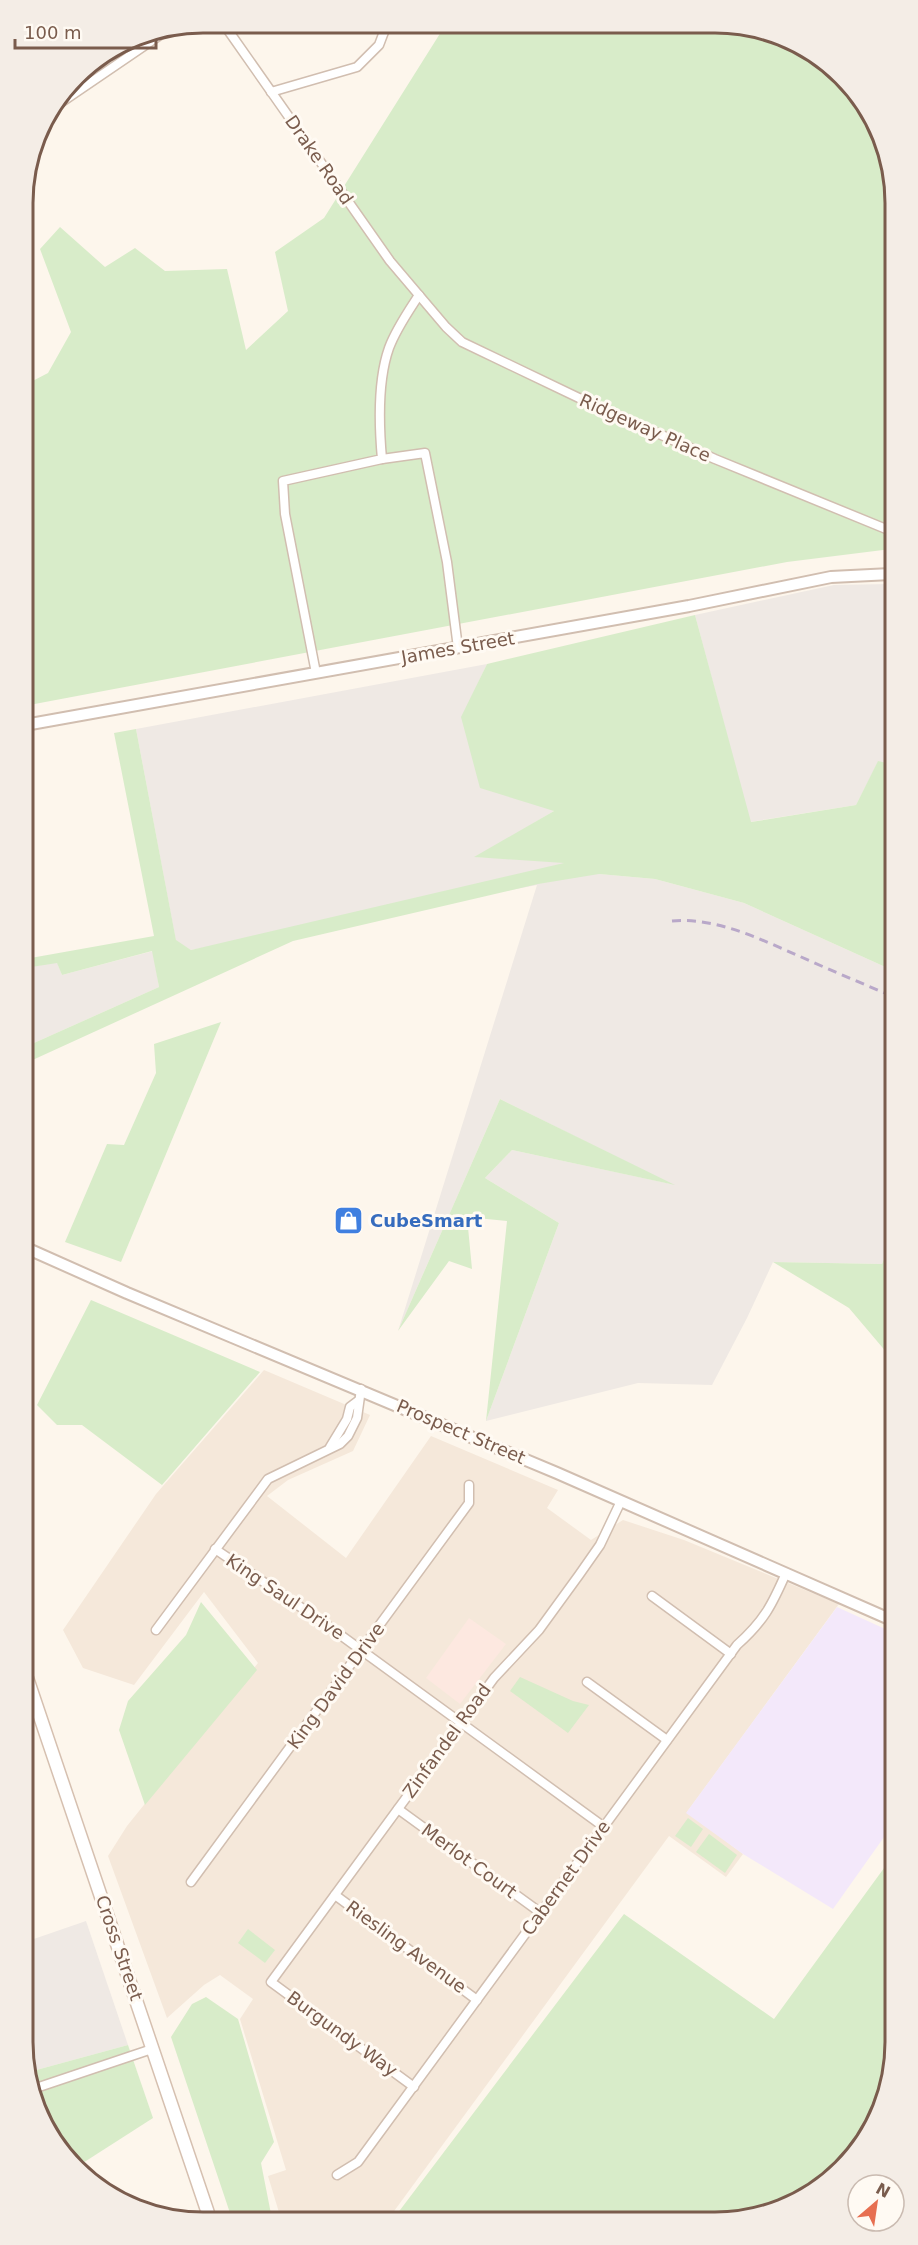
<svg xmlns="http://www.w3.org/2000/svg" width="918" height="2245" font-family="'DejaVu Sans',sans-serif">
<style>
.residential{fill:#f5e8da}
.commercial{fill:#fde8e0}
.industrial{fill:#efe9e4}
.education{fill:#f3e8fa}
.green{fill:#d8ecc9}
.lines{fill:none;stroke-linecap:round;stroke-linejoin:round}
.minor-casing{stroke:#d1beb0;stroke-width:11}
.tertiary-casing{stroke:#d1beb0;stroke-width:14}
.secondary-casing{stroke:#d6c0b0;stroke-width:15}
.minor{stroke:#fff;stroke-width:8}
.tertiary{stroke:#fff;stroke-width:10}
.secondary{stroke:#fff;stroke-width:12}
.rail{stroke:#b9a8c9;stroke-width:3;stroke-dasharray:9 6;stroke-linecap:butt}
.labels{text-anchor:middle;stroke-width:6;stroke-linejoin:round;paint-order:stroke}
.street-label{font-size:18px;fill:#7a5c4d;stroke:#fffaf3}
.shop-label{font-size:18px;font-weight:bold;fill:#366cbe;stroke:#fffaf3;text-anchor:start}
.rim{fill:none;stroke:#7a5c4d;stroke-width:3}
</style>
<rect width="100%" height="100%" fill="#fdf6ec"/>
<path class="residential" d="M264 1370 370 1415 353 1451 288 1480 267 1496 346 1558 431 1436 558 1490 547 1508 591 1540 623 1520 684 1540 839 1604 687 1812 743 1854 726 1877 669 1836 389 2218 322 2216 315 2218 281 2219 268 2176 286 2170 240 2019 253 1999 220 1975 204 1985 167 2018 108 1856 127 1826 258 1663 204 1592 134 1685 83 1668 63 1630 156 1494Z"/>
<path class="commercial" d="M469 1618 506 1644 460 1704 426 1678Z"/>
<g class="industrial">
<path d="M891 584V764L878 762 856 805 750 822 695 615 834 585Z"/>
<path d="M487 664 462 717 554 811 476 857 567 862 599 874 655 879 744 903 892 970 893 1239 882 1264 773 1262 747 1318 712 1385 638 1383 486 1421 559 1223 485 1178 512 1150 671 1184 500 1099 398 1331 537 885 191 950 176 941 136 729Z"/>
<path d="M153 951 159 987 25 1047V968L57 962 62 975Z"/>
<path d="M86 1921 128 2045 29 2072 28 1941Z"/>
</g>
<path class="education" d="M837 1607 894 1633V1823L833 1909 743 1854 686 1813Z"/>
<g class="green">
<path d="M446 24 750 26 795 41 842 75 889 157 891 549 787 562 24 706 23 386 48 373 71 332 40 249 60 227 105 267 135 248 165 271 227 269 246 350 288 311 275 252 324 218Z"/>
<path d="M695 615 751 822 856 805 878 761 891 764 892 970 744 903 655 879 599 874 538 884 293 941 26 1063 25 1047 159 987 152 951 62 975 57 963 25 968V959L154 936 114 733 136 729 176 940 191 950 564 863 474 857 554 811 480 788 461 717 487 664Z"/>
<path d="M221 1022 121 1262 65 1242 107 1144 124 1145 156 1073 154 1044Z"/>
<path d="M500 1099 675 1185 512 1150 485 1178 559 1223 486 1421 507 1221 467 1217 472 1269 449 1261 398 1331Z"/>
<path d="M893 1239V1360L849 1308 773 1262 882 1264Z"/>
<path d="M91 1300 260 1372 162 1485 82 1425H57L37 1405Z"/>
<path d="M201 1602 257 1670 145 1805 119 1730 128 1701 186 1635Z"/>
<path d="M520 1677 573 1701 589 1705 568 1733 510 1691Z"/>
<path d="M688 1818 703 1829 691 1847 675 1836Z"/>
<path d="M709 1834 737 1855 725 1873 696 1852Z"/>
<path d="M895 1853V2053L882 2111 851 2161 815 2192 761 2216 394 2218 624 1914 774 2019Z"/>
<path d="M248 1929 275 1950 265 1963 238 1943Z"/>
<path d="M206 1997 238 2019 274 2142 261 2163 272 2219H232L171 2037 192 2004Z"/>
<path d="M128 2045 153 2118 75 2168 29 2088V2072Z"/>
</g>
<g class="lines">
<defs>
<g id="minor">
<path d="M223 23 390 261 446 327 462 342 579 398 715 459 891 531"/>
<path d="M271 92 357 67 379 45 387 24"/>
<path d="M53 108 169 29"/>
<path d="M382 459 425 453 447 562 458 648"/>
<path d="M316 673 285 514 283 481 382 459C379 426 378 379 389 348 396 329 408 312 419 295"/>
<path d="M330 1447 347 1419 350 1407 358 1401"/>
<path d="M215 1549 324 1623 604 1827"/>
<path d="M652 1596 731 1654"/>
<path d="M888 1618 894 1606"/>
<path d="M156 1630 268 1479 340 1444 348 1436 357 1418 361 1389"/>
<path d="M587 1682 667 1740"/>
<path d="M398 1809 541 1913"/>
<path d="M191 1882 469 1503V1485"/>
<path d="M335 1895 477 2000"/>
<path d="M414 2087 271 1982 494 1678 539 1630 579 1575 600 1545 621 1501"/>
<path d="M30 2090 152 2049"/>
<path d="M337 2175 358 2162 737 1645C764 1621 772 1605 786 1573"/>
</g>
<g id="tertiary">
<path d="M25 725 689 606 831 577 891 574"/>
<path d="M26 1248 127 1293 557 1473 894 1621"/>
</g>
<path id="secondary" d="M27 1678 210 2219"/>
</defs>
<use href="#minor" class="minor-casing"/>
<use href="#tertiary" class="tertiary-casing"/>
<use href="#secondary" class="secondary-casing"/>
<use href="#minor" class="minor"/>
<use href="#tertiary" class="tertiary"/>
<use href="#secondary" class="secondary"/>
<path class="rail" d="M672 921C716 917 760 939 799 956 830 970 861 983 892 996"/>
</g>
<defs>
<symbol id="shop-square" viewBox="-11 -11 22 22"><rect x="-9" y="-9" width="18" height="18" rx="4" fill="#3f7fe0" stroke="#fffaf3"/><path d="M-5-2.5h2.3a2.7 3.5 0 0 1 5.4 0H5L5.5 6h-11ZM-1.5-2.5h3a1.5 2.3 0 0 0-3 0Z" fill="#fff"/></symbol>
</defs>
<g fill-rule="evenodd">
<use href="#shop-square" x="332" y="1204" width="33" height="33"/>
</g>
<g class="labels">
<g class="street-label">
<text transform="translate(319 160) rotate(55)" y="6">Drake Road</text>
<text transform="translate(645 428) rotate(24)" y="6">Ridgeway Place</text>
<text transform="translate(458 648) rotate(-10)" y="6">James Street</text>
<text transform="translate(461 1432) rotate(23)" y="6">Prospect Street</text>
<text transform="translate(285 1597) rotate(34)" y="6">King Saul Drive</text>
<text transform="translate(336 1686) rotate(-54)" y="6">King David Drive</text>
<text transform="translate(447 1741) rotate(-54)" y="6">Zinfandel Road</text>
<text transform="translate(469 1861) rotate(36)" y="6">Merlot Court</text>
<text transform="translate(566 1878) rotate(-54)" y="6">Cabernet Drive</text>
<text transform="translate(406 1947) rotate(36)" y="6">Riesling Avenue</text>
<text transform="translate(119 1948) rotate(71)" y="6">Cross Street</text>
<text transform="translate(342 2034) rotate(36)" y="6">Burgundy Way</text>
</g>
<g class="shop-label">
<text x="370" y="1227">CubeSmart</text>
</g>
</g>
<path d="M0 0H918V2245H0ZM203 33H715A170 170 0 0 1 885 203V2042A170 170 0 0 1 715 2212H203A170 170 0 0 1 33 2042V203A170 170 0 0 1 203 33Z" fill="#f4ede6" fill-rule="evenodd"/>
<path class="rim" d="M203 33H715A170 170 0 0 1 885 203V2042A170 170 0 0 1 715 2212H203A170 170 0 0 1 33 2042V203A170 170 0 0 1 203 33Z"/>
<g transform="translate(876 2203) rotate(29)"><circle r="28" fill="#fffaf3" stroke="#cabbb1" stroke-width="1.5"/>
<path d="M0-4.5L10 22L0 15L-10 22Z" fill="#e76f51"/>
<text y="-9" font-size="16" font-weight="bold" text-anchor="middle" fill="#7a5c4d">N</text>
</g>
<path d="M15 39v9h141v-9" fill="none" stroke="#7a5c4d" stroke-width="3"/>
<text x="24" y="39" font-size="18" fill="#7a5c4d" stroke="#fffaf3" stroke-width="4.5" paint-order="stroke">100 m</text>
</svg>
